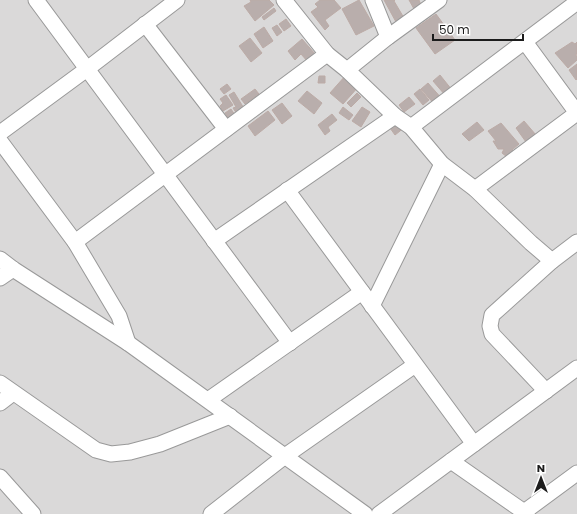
<svg xmlns="http://www.w3.org/2000/svg" width="577" height="514" font-family="Poppins,sans-serif">
<style>
.residential{fill:#dad9d9}
.building{fill:#b9aeac;stroke:#bcaba6}
.lines{fill:none;stroke-linecap:round;stroke-linejoin:round}
.minor-casing{stroke:#999;stroke-width:17}
.minor{stroke:#fff;stroke-width:15}
</style>
<rect width="100%" height="100%" fill="#ece7e2"/>
<rect class="residential" x="0" y="0" width="577" height="514"/>
<g class="building">
<path d="M250 0H269L274 5 255 21 244 6 251 2Z"/>
<path d="M320 0H334L341 8 325 20 329 26 325 30 311 12 318 7 315 4Z"/>
<path d="M359 0 374 26 356 35 342 9Z"/>
<path d="M384 0H395L394 1 404 18 396 22Z"/>
<path d="M409 0H419L421 5 414 9Z"/>
<path d="M274 8 276 11 264 20 262 17Z"/>
<path d="M436 14 455 40 435 54 416 28Z"/>
<path d="M286 19 291 26 284 31 279 24Z"/>
<path d="M277 25 282 32 277 36 272 28Z"/>
<path d="M264 27 273 41 263 48 254 34Z"/>
<path d="M250 38 262 53 251 62 239 46Z"/>
<path d="M302 39 316 55 308 62 301 54 295 60 288 51Z"/>
<path d="M572 42 575 44 577 42V54L575 55 577 56V60L568 68 555 53Z"/>
<path d="M577 64V79L576 80 569 70Z"/>
<path d="M346 75 359 86 343 104 330 93Z"/>
<path d="M440 75 452 90 445 95 433 81Z"/>
<path d="M319 76H325V83H318Z"/>
<path d="M428 83 443 100 436 106 421 89Z"/>
<path d="M227 84 231 89 224 94 220 89Z"/>
<path d="M255 89 259 94 245 104 241 99Z"/>
<path d="M420 89 429 100 423 105 414 94Z"/>
<path d="M307 91 322 103 314 114 298 101Z"/>
<path d="M234 92 245 110 237 114 233 108 236 107 229 95Z"/>
<path d="M357 93 361 97 351 107 347 103Z"/>
<path d="M226 95 233 105 223 111 220 106 223 103 220 99Z"/>
<path d="M409 97 415 104 404 112 399 105Z"/>
<path d="M282 103 292 116 282 124 272 110Z"/>
<path d="M343 107 353 115 349 120 339 113Z"/>
<path d="M362 107 370 112 361 127 352 121Z"/>
<path d="M231 109 235 115 229 119 225 113Z"/>
<path d="M268 111 275 120 255 136 248 126Z"/>
<path d="M332 114 337 120 328 127 330 131 325 135 318 125Z"/>
<path d="M400 121 405 127 395 135 390 128Z"/>
<path d="M524 121 536 135 526 142 516 128Z"/>
<path d="M477 122 484 130 469 141 462 134Z"/>
<path d="M501 123 519 144 512 150 514 153 507 157 502 153 504 149H498L493 141H496L488 131Z"/>
</g>
<g class="lines">
<defs>
<g id="minor">
<path d="M36 0 290 343"/>
<path d="M284 0 327 54 347 70 395 116 411 127 442 164 475 189 531 243 552 261 577 242"/>
<path d="M373 0 388 37"/>
<path d="M145 24 226 129"/>
<path d="M525 42 577 113"/>
<path d="M347 70 388 37 439 0"/>
<path d="M411 127 577 2"/>
<path d="M0 133 87 69 177 0"/>
<path d="M0 141 75 242 119 316 128 343"/>
<path d="M475 189 577 113"/>
<path d="M287 190 474 444"/>
<path d="M214 241 395 116"/>
<path d="M75 242 327 54"/>
<path d="M0 259 13 269 128 343 365 514"/>
<path d="M0 278 13 269"/>
<path d="M372 306 442 164"/>
<path d="M0 383 96 450 111 454 130 452 160 444 230 416"/>
<path d="M546 391 492 334 490 326 492 315 552 261"/>
<path d="M208 400 362 292"/>
<path d="M0 403 13 393"/>
<path d="M451 461 527 514"/>
<path d="M0 477 33 514"/>
<path d="M524 512 577 473"/>
<path d="M211 514 285 456 415 365"/>
<path d="M379 514 577 368"/>
</g>
</defs>
<use href="#minor" class="minor-casing"/>
<use href="#minor" class="minor"/>
</g>
<g transform="translate(541 478)" stroke="#ffffff" stroke-width="3" paint-order="stroke">
<path d="M0-3L7 15L0 10L-7 15Z" fill="#1c1c1c"/>
<text y="-6" font-size="11" font-weight="bold" text-anchor="middle" fill="#1c1c1c">N</text>
</g>
<path d="M433 34v6h90v-6" fill="none" stroke="#1c1c1c" stroke-width="2"/>
<text x="439" y="34" font-size="12" fill="#1c1c1c" stroke="#ffffff" stroke-width="3" paint-order="stroke">50 m</text>
</svg>
